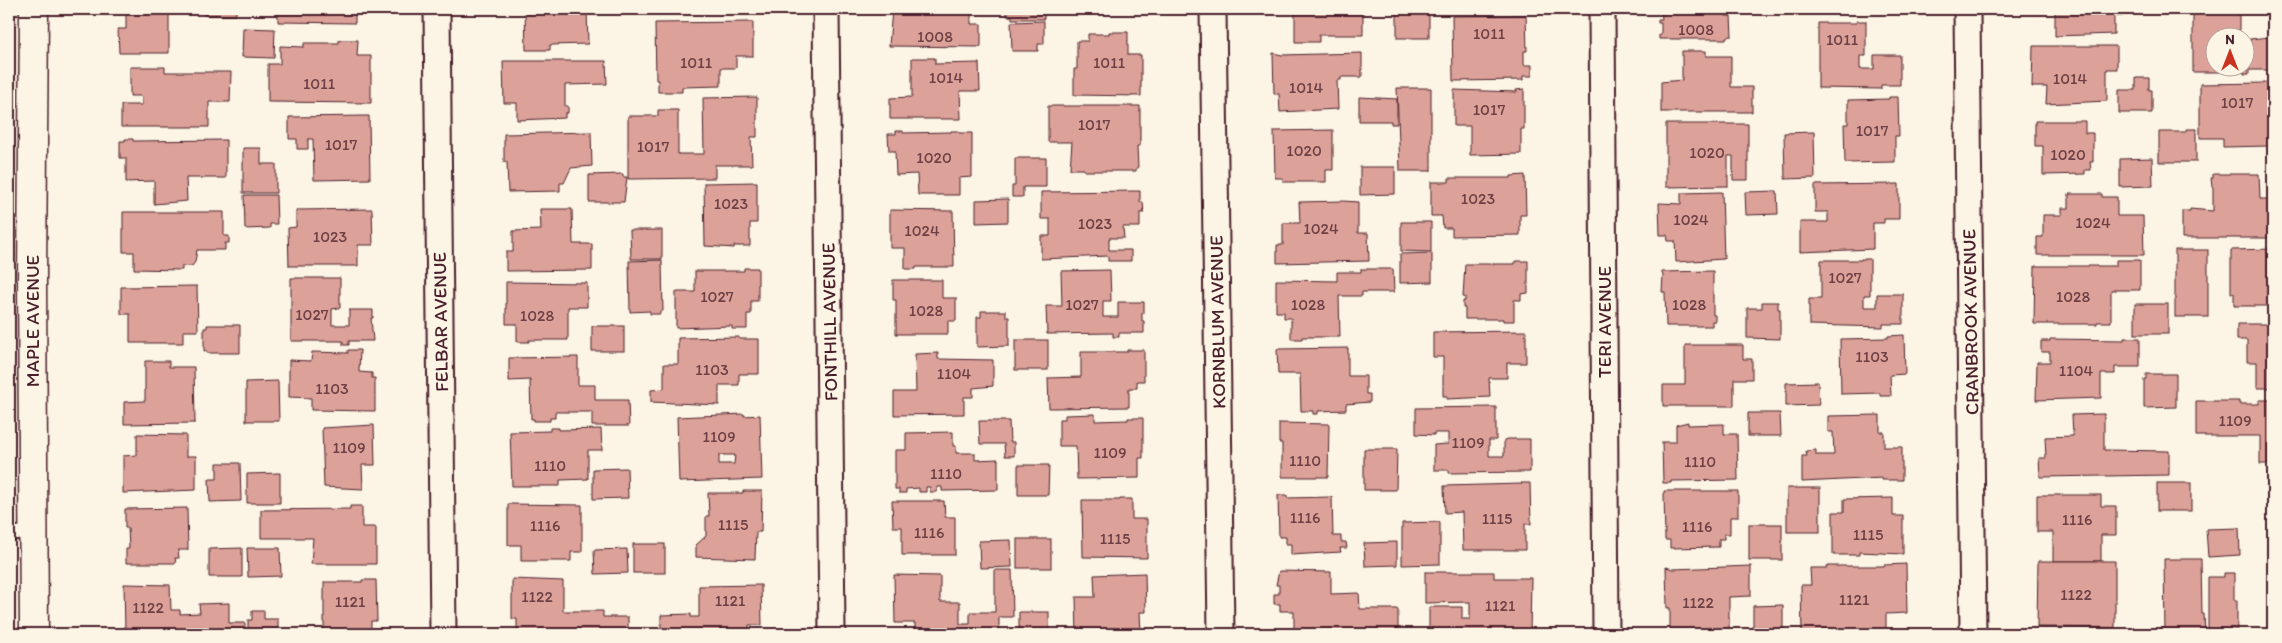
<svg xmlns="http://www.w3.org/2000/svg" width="2282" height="643" font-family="Itim,sans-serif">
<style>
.building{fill:#dca299;stroke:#4a1f2b;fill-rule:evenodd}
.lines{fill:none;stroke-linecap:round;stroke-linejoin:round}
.lane-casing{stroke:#4a1f2b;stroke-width:16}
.street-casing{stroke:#4a1f2b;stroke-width:29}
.secondary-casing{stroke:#4a1f2b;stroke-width:31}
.lane{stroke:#fcf5e5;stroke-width:12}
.street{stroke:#fcf5e5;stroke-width:25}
.secondary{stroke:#fcf5e5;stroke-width:28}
.labels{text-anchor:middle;stroke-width:4;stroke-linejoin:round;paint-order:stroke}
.number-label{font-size:16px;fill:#6e4046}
.street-label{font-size:19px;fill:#4a1f2b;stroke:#fcf5e5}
</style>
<rect width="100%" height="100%" fill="#fcf5e5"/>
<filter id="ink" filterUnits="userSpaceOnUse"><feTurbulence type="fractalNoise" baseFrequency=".02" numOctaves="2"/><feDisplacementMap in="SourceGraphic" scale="10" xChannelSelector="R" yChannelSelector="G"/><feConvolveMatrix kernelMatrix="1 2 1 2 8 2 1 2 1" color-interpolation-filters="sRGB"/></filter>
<g filter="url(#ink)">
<g class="building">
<path d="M126 9H169V53H119L118 29H126Z"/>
<path d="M201 9H236V15H204Z"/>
<path d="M278 9H355V23L278 22Z"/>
<path d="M504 9H587L588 44 550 45V50H526L525 10 504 11Z"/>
<path d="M669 9H714V11L679 10V12H673Z"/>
<path d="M892 9H971V24H981V47L889 46Z"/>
<path d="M1007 9H1044V19H1012V16H1007Z"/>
<path d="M1295 9H1376V10H1363V35H1319V42H1295Z"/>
<rect x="1397" y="9" width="32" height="29"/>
<path d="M1661 9H1710V14L1726 13V16H1731L1732 36 1726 37V39H1659V35H1661V23H1658V19H1662Z"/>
<path d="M2055 9H2123V16H2114V34L2055 36Z"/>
<path d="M2193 9H2239V38H2214V68H2244V55H2250V39L2270 37 2273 39V70H2249V74H2244V72H2193Z"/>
<path d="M1526 15 1527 51H1524V65H1532V76H1523V80L1453 81 1452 16Z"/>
<path d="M1044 21V44H1038V51H1012L1011 22Z"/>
<path d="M1857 21H1866V56H1860V69H1874V55H1900V85H1881V89L1818 88V23H1857Z"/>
<path d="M753 22V56H736V68H721V86L682 87V92H658V80H656L655 23Z"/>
<path d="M243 28 275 29 274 58 242 57Z"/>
<path d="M1109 32H1128V55H1141V96L1074 95V69H1077V41H1088V34H1109Z"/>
<path d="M339 40H358L357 56H371V103L268 102V64H280V46L304 47V43H339Z"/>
<path d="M2033 46H2117V69H2107V101L2046 104 2047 87H2032Z"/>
<path d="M1682 51H1706V56H1731V87H1752V112H1661V82L1682 80Z"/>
<path d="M1273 53 1282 55 1362 53V77H1341V80H1337L1338 109 1280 112 1279 94H1274Z"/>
<path d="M912 58H935V64L979 63 980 91H960L961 119H890V98L912 97Z"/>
<path d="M503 61H606L607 84 565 85V106H568V113H565V118L517 120V103H504Z"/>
<path d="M130 67H165V72H231L230 102H209V127H121V105H142V96H130Z"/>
<path d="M2136 78H2149V90H2152V113H2119V90H2136Z"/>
<path d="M2266 82H2273V121H2270V146L2223 147V138H2200V84L2266 83Z"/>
<path d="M1397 88H1431V171H1400Z"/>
<path d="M1524 89V129H1521V154L1470 155V126H1454V90L1517 92 1516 90Z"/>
<path d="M757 97V137H751L752 165H715V178L628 179V116H658V110H678V154H704L703 98Z"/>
<path d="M1359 97 1397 99V124H1391V121H1359Z"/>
<path d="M1889 97H1898L1899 136H1895V162L1845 163 1844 124H1848V100L1889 99Z"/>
<path d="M1048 106H1140V146H1137L1138 168H1136V171H1084V169H1070L1072 142H1048Z"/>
<path d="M369 116 370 179 314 180 313 139H308V149H297V139H289V117Z"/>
<path d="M2035 121H2085V133H2093V162H2090L2091 170H2085V174L2043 175V146H2035Z"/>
<path d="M1666 124H1748V180H1733V156H1728V186L1666 187Z"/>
<path d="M2187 129H2196V162H2159V132H2187Z"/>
<path d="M1333 130V170H1326V182H1283V178H1275L1274 131Z"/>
<path d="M896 131H903V133L951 132V131H958L959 133H972V177L959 178V195H918L917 174 896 175 895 151H889L888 134H896Z"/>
<path d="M591 132 592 166 571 168 564 183H560V191L508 192 507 162H504V134Z"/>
<path d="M1814 132 1815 178 1785 179 1784 133Z"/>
<path d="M125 139H133V141L226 140V178H186L187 201 154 204V181L126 182V158H120V141H125Z"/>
<path d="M243 148H261V164H276V193H243Z"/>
<path d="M1015 158H1046V187H1023V197H1012V186H1015Z"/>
<path d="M2152 158 2153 186 2120 187V159Z"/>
<path d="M1360 167H1395V194L1360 195Z"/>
<path d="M623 174V177H627L624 202H589V175Z"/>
<path d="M2213 174H2259L2260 199H2269V202H2273V238H2182V211H2190V209L2213 211V187H2212L2211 178H2213Z"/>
<path d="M1525 175 1526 215H1520V235L1452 236V228H1443L1442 216H1431V182H1449V178H1511V176Z"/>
<path d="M757 182V223H750V246H734V248L705 246 704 183Z"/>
<path d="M1899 184V219H1884V223H1873V249L1800 252V222H1828V212H1815V185Z"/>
<path d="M1140 191V202H1143L1144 213H1140V227H1123L1124 238H1109V250H1131V261H1108V256L1041 259V236H1050V219H1041V192Z"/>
<path d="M1777 191 1778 214 1746 215 1745 192Z"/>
<path d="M1722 192 1724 259 1676 262 1675 241H1668L1667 235H1660L1659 203 1681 204V193Z"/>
<path d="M2069 194H2102V197H2117V216H2143L2144 255H2037V237H2043V215H2062V208H2069Z"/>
<path d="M244 195H276L277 224H270V228L245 229Z"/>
<path d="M1008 199V222L976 223V200Z"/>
<path d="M1343 201 1358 202V233H1368L1369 261 1277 263V245H1283V223H1300L1299 202Z"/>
<path d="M372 209 373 245H358V266H289L288 228 296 227V210Z"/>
<path d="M540 209H572L573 244H592V270L506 271V252H513V231L541 230Z"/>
<path d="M890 210 953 211 954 267H916V269H905V248H890Z"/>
<path d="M123 212H224V236H229V243H225V250H197L195 262 192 266H182V270L134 269V252H123Z"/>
<path d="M1401 222H1431V252L1401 251Z"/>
<path d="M630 230H662V259H631Z"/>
<path d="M2273 249V306H2234V293H2231V250Z"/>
<rect x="2175" y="250" width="33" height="67"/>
<path d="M1432 253V282L1400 283V254Z"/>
<path d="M1861 259H1870V295H1864V307H1877V294H1903V324H1883V327L1809 325V299H1821V260H1861Z"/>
<path d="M662 260 663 311H660V314H650V311L630 312 629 261Z"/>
<path d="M2116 260H2140V290H2111V322H2097V324H2034L2035 266H2116Z"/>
<path d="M1515 261H1528V293L1521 294V300H1514V321H1503V319H1465V308H1463V301H1465V297H1463L1465 264H1515Z"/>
<path d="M744 268H758V301H751V314H747V329H732V326L676 328V292H695V271H744Z"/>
<path d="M1361 269H1393L1394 292H1362V296H1339L1340 337H1302V339H1291V318H1284V312H1276V280L1337 281V272H1361Z"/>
<path d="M1110 270 1111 301H1103V317H1118V302H1144V313H1142V321H1144V333H1119V337H1113V333L1047 334 1046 306H1062L1061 271Z"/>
<path d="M1713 271V315H1715V321H1712V326H1666L1665 292H1662L1663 275 1661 272Z"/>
<path d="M291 278H340V308L332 309V325H349V310H373V318H371L373 341H349V345H343V341H291Z"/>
<path d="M893 280H942V298H956V321H948V334H896V300H893Z"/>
<path d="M506 282 587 283V307H568V340H529V342H517V324H506Z"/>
<path d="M197 286 198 331H183V343H130V314H121V287Z"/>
<path d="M1762 302H1778V309H1780V339L1747 338V308H1762Z"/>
<rect x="2135" y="304" width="33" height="30"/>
<path d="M981 311H1006V317H1009V346L977 347V317H981Z"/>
<path d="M2269 322H2273V388H2257V362H2247V340H2237V324H2269Z"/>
<path d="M207 325H240V353H207V351H204V328H207Z"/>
<rect x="592" y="326" width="32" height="25"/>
<path d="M1526 331V363H1507V378H1489L1490 397 1447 399V396H1443V357H1433V332Z"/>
<path d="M1904 335 1905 374 1890 375 1891 396H1880V393L1841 394 1840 339 1888 338V336Z"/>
<path d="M739 337V339H759V374H739V385H719V405L651 402V390L664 389V364H678V338Z"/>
<path d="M2124 338H2140V367H2115V374H2101V398L2036 400 2037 362H2050V352H2041V341H2050V339L2124 340Z"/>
<rect x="1015" y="340" width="33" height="30"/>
<path d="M1685 345H1743V359H1752V379H1734V406H1663V385H1685Z"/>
<path d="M1348 348V376H1366V394H1370V402L1346 404V410L1318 411V414H1313V411H1301L1300 374H1278L1277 349Z"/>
<path d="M348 350H360L359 372 372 373V378H375V411L311 410V398L289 397V360L311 361 312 352 348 353Z"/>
<path d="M1127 350H1144V381H1137V388H1129V407L1049 408 1048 378 1081 377V352H1127Z"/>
<path d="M938 353V359L993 360V386L973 388V397H964V414L894 415V392H916L915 354Z"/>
<path d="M578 357V385H595V400H628L629 426H592V412H555V418H550V421H534V419H531L530 380 509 381V358Z"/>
<path d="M145 361H169V367H194L195 423 124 424V402L145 401Z"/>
<path d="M2146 374H2176V407L2144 408V379H2146Z"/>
<path d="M278 381 279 421H246V382Z"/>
<path d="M1818 382 1819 405 1786 406V383Z"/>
<path d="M2259 400H2273V464H2260V436H2196V401H2239V404H2259Z"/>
<path d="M1496 407V440H1489V456H1504V440L1508 439H1530V472L1449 473V470H1434V445L1448 444V433H1434V435L1416 434V408Z"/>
<path d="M1748 413H1780L1781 436H1748Z"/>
<path d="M744 414V416L760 415 762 479 679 482 677 417ZM719 455H735L734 464H719Z"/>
<path d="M1095 414V421L1128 420V418H1143V458H1139V478L1077 479 1076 446H1059V419H1065V415Z"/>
<path d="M2104 414V450L2169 451V475L2040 477 2039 458H2046L2045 437 2073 436 2072 415Z"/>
<path d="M1880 415V432H1884V447H1902V480H1882V478L1802 482V456H1807L1806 451 1816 450V455H1834L1833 432H1828V416Z"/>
<path d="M979 421H1009L1010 442H1014V456H1005L1004 444H980Z"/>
<path d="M1688 422V425L1724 424V434H1737L1738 480 1671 481V483H1663L1662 442H1676V425Z"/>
<path d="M1279 423 1329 424 1328 477H1282V443H1279Z"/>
<path d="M374 425 375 465H362L363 489 324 487 322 428Z"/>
<path d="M550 428H559V430L601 429 602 450H588V479L560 480V486H512L510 432 550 431Z"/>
<path d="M953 432V446H956V453H975V460L998 459V490L942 491V487H937V492H930V487H926V492H919V488L906 489V493H899V489H895V450H906V433Z"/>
<path d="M137 434 186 435V456H196V490L123 493V456L137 455Z"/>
<path d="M1364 449H1397L1396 490H1364Z"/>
<path d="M217 463H240L241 501 210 502 209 479H217Z"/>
<path d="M1018 465H1049L1048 495H1018Z"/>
<path d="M627 468 628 498 593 499V469Z"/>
<path d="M280 473V503H247V474Z"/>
<path d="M1521 483H1530L1531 524H1525V550H1463L1462 512 1445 513 1444 486 1522 484Z"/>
<rect x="2157" y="483" width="34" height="28"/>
<rect x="1787" y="488" width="33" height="44"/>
<path d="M743 491H762L761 532H756L755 559 696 557V545L706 536V516H709L708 493H743Z"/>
<path d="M1664 491H1738V517H1730V534H1724V539H1719V547L1670 548V540H1665Z"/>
<path d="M1278 495H1287V498L1332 497 1333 536H1341V542H1346L1347 548H1340L1341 552 1291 555V544H1286V537H1279Z"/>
<path d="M2037 495H2101V506H2116V535H2101V561H2053V532H2037Z"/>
<path d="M1893 498V516H1903V554L1859 552V555H1833V512H1844V499Z"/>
<path d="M1120 499H1132V519H1147V558L1083 557 1082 500H1120Z"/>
<path d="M892 501H944L945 517H955V555H902V527H893Z"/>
<path d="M508 504 582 505V552H571V561H521V545H508Z"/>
<path d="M350 506H362V527H376V564H311L313 538H261V510L350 509Z"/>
<path d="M187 508 188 550H178L179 558H175L176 563H126V549H129L128 528H125V509Z"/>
<path d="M1440 522V564L1402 565V523Z"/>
<rect x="1749" y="524" width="33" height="36"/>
<path d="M2239 528 2240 555 2208 557 2206 529Z"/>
<rect x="1017" y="539" width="34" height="29"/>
<path d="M1011 540 1012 567 980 568 979 541Z"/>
<path d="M1397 542V565L1365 566 1364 543Z"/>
<rect x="633" y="544" width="32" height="29"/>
<path d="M242 548V577H209V549Z"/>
<path d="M247 548H280L281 576 248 577Z"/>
<path d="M627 549 628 573 595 574 594 550Z"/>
<path d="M2164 559H2201L2202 614H2204L2205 633 2165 634Z"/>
<path d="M2038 561H2115V628L2037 627Z"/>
<path d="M1906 564 1907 613 1886 614V634H1802L1801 585H1811L1810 568H1827V566H1884V565Z"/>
<path d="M1751 566V596L1729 597V632H1670V608H1667L1666 567 1673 569Z"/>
<path d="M995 570H1012L1013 617H999V634H915V623H895L894 575 940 576V602H960V624H970V612H995Z"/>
<path d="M1279 571 1331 572V594L1359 593 1360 609H1398V634L1294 633V611H1280V604H1274V594H1279V585H1276Z"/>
<path d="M1425 572H1494V578H1531L1530 634H1429V607H1462V619H1470V602L1425 603Z"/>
<path d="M1145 573 1146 612H1140L1141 634H1077L1076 597H1095L1094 575Z"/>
<path d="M2224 573H2234V600H2237V631H2208V577H2224Z"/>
<path d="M512 579 563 581V611H603V617H628V634H517V619H512Z"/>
<path d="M362 580H376L377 621H371V634H324V582H362Z"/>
<path d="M124 584 170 585 171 610H180V614L200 613 199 604 229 603V623H245V634H146V631L125 632Z"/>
<path d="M761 585 762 625H749V634H661V615L691 614V617H699V586Z"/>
<path d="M1783 605V634H1753V606Z"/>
<path d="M252 611H264V619H278V634H248V620H252Z"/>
<rect x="1019" y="612" width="30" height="22"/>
</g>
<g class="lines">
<defs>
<path id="lane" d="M9 534 33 531"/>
<g id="street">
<path d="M437 9 443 634"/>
<path d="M826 9 832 634"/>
<path d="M1213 9 1221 634"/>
<path d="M1602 9 1606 634"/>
<path d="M1967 9 1973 634"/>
</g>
<path id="secondary" d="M34 634 32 279 34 9"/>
</defs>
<use href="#lane" class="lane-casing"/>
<use href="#street" class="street-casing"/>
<use href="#secondary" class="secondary-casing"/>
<use href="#lane" class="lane"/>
<use href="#street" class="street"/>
<use href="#secondary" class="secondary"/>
</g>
</g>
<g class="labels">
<g class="number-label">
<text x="1696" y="35">1008</text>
<text x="1489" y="39">1011</text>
<text x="935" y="42">1008</text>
<text x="1842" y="45">1011</text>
<text x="696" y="68">1011</text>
<text x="1109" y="68">1011</text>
<text x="946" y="83">1014</text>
<text x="2070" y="84">1014</text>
<text x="319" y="89">1011</text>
<text x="1306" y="93">1014</text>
<text x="2237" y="108">1017</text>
<text x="1489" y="115">1017</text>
<text x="1094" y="130">1017</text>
<text x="1872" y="136">1017</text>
<text x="341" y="150">1017</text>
<text x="653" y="152">1017</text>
<text x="1304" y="156">1020</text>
<text x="1707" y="158">1020</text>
<text x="2068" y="160">1020</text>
<text x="934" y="163">1020</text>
<text x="1478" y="204">1023</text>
<text x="731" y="209">1023</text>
<text x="1691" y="225">1024</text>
<text x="2093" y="228">1024</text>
<text x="1095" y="229">1023</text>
<text x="1321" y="234">1024</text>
<text x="922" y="236">1024</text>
<text x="330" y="242">1023</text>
<text x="1845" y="283">1027</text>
<text x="717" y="302">1027</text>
<text x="2073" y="302">1028</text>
<text x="1082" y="310">1027</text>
<text x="1308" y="310">1028</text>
<text x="1689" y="310">1028</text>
<text x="926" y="316">1028</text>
<text x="312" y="320">1027</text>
<text x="537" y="321">1028</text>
<text x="1872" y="362">1103</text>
<text x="712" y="375">1103</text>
<text x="2076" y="376">1104</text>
<text x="954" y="379">1104</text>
<text x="332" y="394">1103</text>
<text x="2235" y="426">1109</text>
<text x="719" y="442">1109</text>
<text x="1468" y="448">1109</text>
<text x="349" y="453">1109</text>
<text x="1110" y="458">1109</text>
<text x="1305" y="466">1110</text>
<text x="1700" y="467">1110</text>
<text x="550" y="471">1110</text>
<text x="946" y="479">1110</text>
<text x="1305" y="523">1116</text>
<text x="1497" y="524">1115</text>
<text x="2077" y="525">1116</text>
<text x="733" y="530">1115</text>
<text x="545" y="531">1116</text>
<text x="1697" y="532">1116</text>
<text x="929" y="538">1116</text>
<text x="1868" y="540">1115</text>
<text x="1115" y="544">1115</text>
<text x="2076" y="600">1122</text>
<text x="537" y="602">1122</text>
<text x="1854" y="605">1121</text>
<text x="730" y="606">1121</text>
<text x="350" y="607">1121</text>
<text x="1698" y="608">1122</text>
<text x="1500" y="611">1121</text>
<text x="148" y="613">1122</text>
</g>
<g class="street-label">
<text transform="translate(32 321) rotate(-90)" y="7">MAPLE AVENUE</text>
<text transform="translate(440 322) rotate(-91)" y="7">FELBAR AVENUE</text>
<text transform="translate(829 322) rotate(-91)" y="7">FONTHILL AVENUE</text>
<text transform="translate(1217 322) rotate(-91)" y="7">KORNBLUM AVENUE</text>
<text transform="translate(1604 322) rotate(-90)" y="7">TERI AVENUE</text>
<text transform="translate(1970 322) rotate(-91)" y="7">CRANBROOK AVENUE</text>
</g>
</g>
<rect width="2282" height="643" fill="none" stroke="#fcf5e5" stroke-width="30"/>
<rect x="15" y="15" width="2252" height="613" fill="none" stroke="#4a1f2b" stroke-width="2" filter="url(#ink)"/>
<g transform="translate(2230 52)"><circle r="24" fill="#fcf5e5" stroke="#b59f9b"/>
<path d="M0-4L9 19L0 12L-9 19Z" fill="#c8321e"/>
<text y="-8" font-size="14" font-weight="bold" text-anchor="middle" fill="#4a1f2b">N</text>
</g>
</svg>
